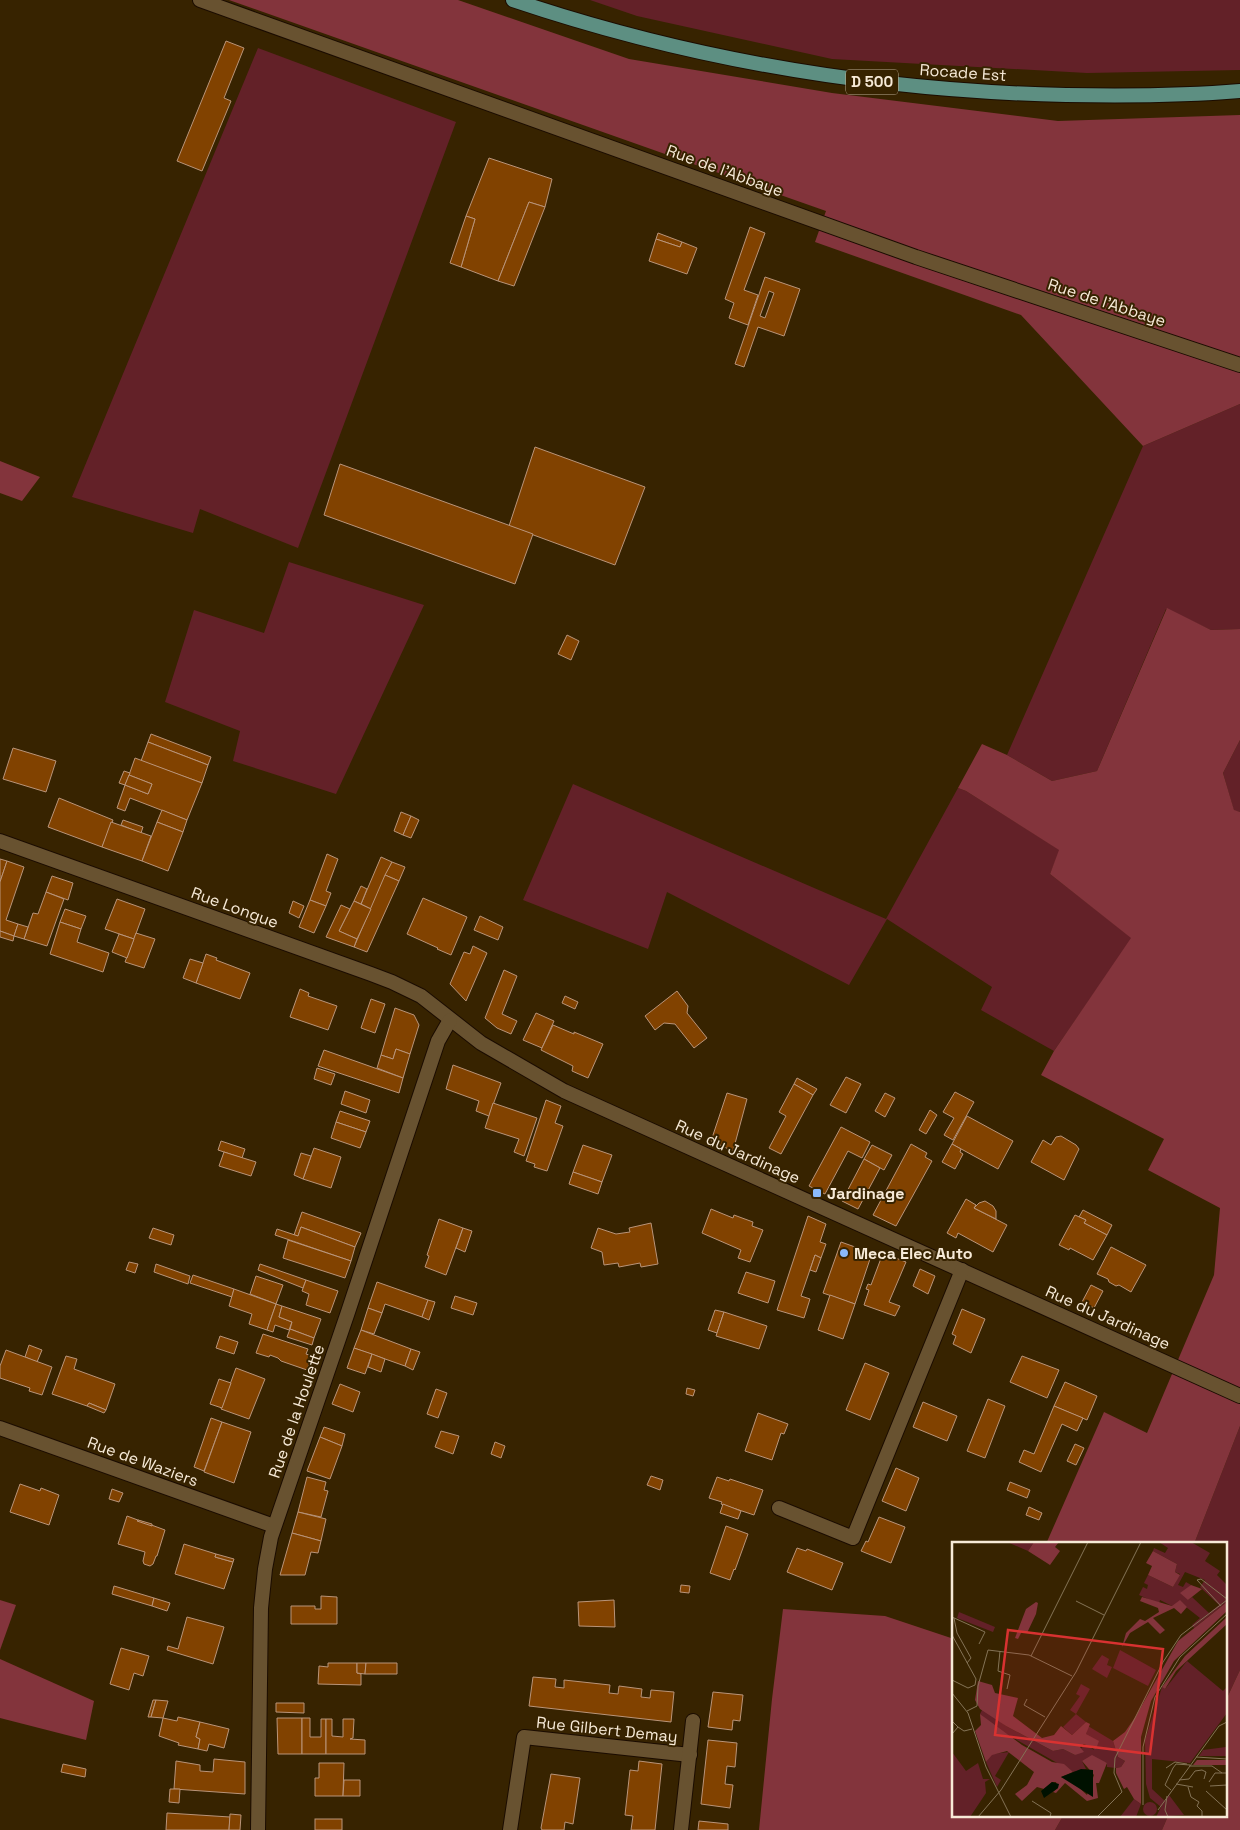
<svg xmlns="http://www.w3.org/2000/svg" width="1240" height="1830" font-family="'Space Grotesk',sans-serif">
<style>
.green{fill:#632128}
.forest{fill:#83343c}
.building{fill:#814200;stroke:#b99479;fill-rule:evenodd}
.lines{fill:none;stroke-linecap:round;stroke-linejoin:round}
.minor-casing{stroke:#1b0c00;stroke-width:16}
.primary-casing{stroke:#1b0c00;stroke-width:16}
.minor{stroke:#685230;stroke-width:14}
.primary{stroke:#5d8f82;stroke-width:14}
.poi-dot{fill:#8bbafc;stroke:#372300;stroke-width:2}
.labels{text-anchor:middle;stroke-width:4;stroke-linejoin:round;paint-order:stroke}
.shield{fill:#372300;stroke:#bdae96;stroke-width:1}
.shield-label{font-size:15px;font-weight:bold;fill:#f7ead7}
.street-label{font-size:16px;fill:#f7ead7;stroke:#372300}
.poi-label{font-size:16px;font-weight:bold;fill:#f7ead7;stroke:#372300;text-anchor:start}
.inset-road{fill:none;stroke:#847356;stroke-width:1}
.view{fill:#d83231;fill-opacity:0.15;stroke:#d83231;stroke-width:2.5}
.inset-edge{fill:none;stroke:#f7ead7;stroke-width:2.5}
</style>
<rect width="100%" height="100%" fill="#372300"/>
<g class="green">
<path d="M590 0H1240V70L1087 73 832 59 637 16Z"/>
<path d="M258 48 456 122 298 548 200 509 193 533 72 497Z"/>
<path d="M1240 404V629L1211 630 1166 609 1097 771 1052 781 1007 755 1143 446Z"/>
<path d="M289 562 424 605 336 794 233 761 240 731 165 702 194 610 264 633Z"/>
<path d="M1240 740V812L1234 811 1223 773Z"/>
<path d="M573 784 886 919 958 788 966 791 1060 850 1050 874 1132 938 1054 1051 981 1010 992 987 887 919 849 985 667 892 648 949 523 900Z"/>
<path d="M1240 1426V1670L1226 1700V1544H1194Z"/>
<path d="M1063 1816H1168L1162 1830H1055Z"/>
</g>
<g class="forest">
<path d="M229 0H458L629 59 832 93 1058 121 1240 115V404L1143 446 1021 315 815 242 826 211Z"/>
<path d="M0 461 40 477 22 501 0 493Z"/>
<path d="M1167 608 1211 630 1240 629V740L1223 773 1234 810 1240 812V1426L1194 1544H1046L1104 1412 1147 1433 1214 1275 1220 1208 1148 1170 1164 1139 1041 1075 1054 1051 1131 938 1050 874 1059 850 966 791 958 788 982 744 1007 755 1052 781 1097 771Z"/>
<path d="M0 1600 16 1605 0 1650Z"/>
<path d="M783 1609 885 1616 954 1639V1816H1063L1055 1830H759L772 1699Z"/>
<path d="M0 1659 94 1701 86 1740 0 1718Z"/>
<path d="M1240 1670V1830H1162L1168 1816H1226V1700Z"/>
</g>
<g class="building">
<path d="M226 41 244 48 224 98 231 101 202 171 177 161Z"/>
<path d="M489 158 552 179 545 207 529 202 498 281 461 267 475 219 466 216Z"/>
<path d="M529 202 545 207 514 286 498 281Z"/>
<path d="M466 216 475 219 461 267 450 263Z"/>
<path d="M750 227 765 233 744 290 758 295 748 325 729 318 734 303 725 299Z"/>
<path d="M658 233 682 242 680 247 656 239Z"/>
<path d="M656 239 680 247 682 242 697 248 687 274 649 261Z"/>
<path d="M765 277 800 289 784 336 758 327 744 367 735 364ZM769 291 774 293 765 318 760 316Z"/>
<path d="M535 447 645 487 615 565 509 526Z"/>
<path d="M340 464 533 534 515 584 324 515Z"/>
<path d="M567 635 579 641 571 660 558 654Z"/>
<path d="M151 734 211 757 208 765 148 742Z"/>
<path d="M148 742 208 765 202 783 141 761Z"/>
<path d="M13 748 56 761 46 792 3 779Z"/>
<path d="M135 758 202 783 187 820 130 798 125 811 117 808 125 785 148 794 152 784 129 775Z"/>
<path d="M124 771 130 773 125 785 119 783Z"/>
<path d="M129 775 152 784 148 794 125 785Z"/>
<path d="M59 798 113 820 102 847 48 827Z"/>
<path d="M162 810 187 820 183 832 157 822Z"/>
<path d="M401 812 411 816 403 835 394 831Z"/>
<path d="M411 816 419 820 411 838 403 835Z"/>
<path d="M123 820 143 827 141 833 121 825Z"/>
<path d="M111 822 151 836 142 861 102 847Z"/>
<path d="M157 822 183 832 168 871 142 861Z"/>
<path d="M327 854 338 859 326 891 331 893 326 906 310 900Z"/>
<path d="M381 857 392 862 371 909 361 904Z"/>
<path d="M0 859 7 861 0 882Z"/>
<path d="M7 861 24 867 6 920 18 924 14 936 0 931V882Z"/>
<path d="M392 862 405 867 399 881 385 875Z"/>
<path d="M385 875 399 881 367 952 354 947Z"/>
<path d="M52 876 73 883 68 900 46 892Z"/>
<path d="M361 886 367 889 361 904 354 901Z"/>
<path d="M46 892 64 899 47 946 24 939 33 913 38 914Z"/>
<path d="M423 898 467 917 451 955 437 949 438 948 407 934Z"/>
<path d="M117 899 145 909 134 939 105 929Z"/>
<path d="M310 900 326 906 314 933 299 927Z"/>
<path d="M293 901 304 906 299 918 289 913Z"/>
<path d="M354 901 371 909 357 939 339 931Z"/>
<path d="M341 905 350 909 339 931 357 939 354 947 326 937Z"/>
<path d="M65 909 86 916 81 929 60 922Z"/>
<path d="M480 916 503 927 498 940 474 930Z"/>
<path d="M60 922 81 929 77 942 109 953 103 972 50 954Z"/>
<path d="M18 924 28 927 24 939 14 936Z"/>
<path d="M0 931 14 936 13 941 0 937Z"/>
<path d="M136 933 155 939 144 968 125 962Z"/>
<path d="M119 934 134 939 127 958 112 952Z"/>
<path d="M473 946 487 953 466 1001 450 984 464 952 470 954Z"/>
<path d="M206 954 217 958 216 960 250 973 240 999 196 983Z"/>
<path d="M190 959 203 963 196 983 183 978Z"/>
<path d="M504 970 517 976 502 1014 517 1021 511 1034 497 1028 485 1018Z"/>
<path d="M300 989 309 993 308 996 337 1006 328 1030 290 1017Z"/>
<path d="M677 991 688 1006 687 1013 707 1038 694 1048 675 1024 664 1023 655 1030 645 1016Z"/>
<path d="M565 996 578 1002 575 1009 562 1003Z"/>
<path d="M371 999 385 1004 375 1033 361 1028Z"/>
<path d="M395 1008 414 1015 419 1025 410 1054 396 1049 393 1059 381 1055Z"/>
<path d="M536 1013 554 1021 542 1048 523 1040Z"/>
<path d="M553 1025 574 1034V1032L603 1044 588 1078 572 1071 573 1066 541 1050Z"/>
<path d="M396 1049 410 1054 403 1078 377 1068 381 1055 393 1059Z"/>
<path d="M324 1050 403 1078 399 1093 318 1066Z"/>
<path d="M453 1065 501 1083 489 1116 476 1111 479 1101 446 1089Z"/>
<path d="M317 1068 335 1074 331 1085 314 1079Z"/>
<path d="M846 1077 861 1084 846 1113 830 1105Z"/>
<path d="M797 1078 817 1089 813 1095 794 1084Z"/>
<path d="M794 1084 813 1095 781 1154 769 1148 786 1116 779 1112Z"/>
<path d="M345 1091 370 1100 366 1113 341 1104Z"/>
<path d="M955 1092 974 1102 953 1140 944 1135 954 1118 943 1112Z"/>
<path d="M727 1093 747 1099 733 1151 711 1141Z"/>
<path d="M885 1093 895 1098 885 1117 875 1111Z"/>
<path d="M546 1100 561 1106 555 1123 563 1126 547 1171 534 1167 535 1164 526 1161Z"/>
<path d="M493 1103 537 1118 524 1156 514 1152 519 1139 485 1128Z"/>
<path d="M930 1110 937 1115 926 1134 919 1130Z"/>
<path d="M340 1111 370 1121 366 1132 336 1122Z"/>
<path d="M967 1116 1013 1141 998 1169 952 1144Z"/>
<path d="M336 1122 366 1132 360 1148 331 1138Z"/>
<path d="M841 1127 870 1142 862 1158 848 1151 825 1194 809 1186Z"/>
<path d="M1061 1136 1076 1145 1079 1149 1064 1180 1031 1162 1043 1140 1051 1145 1056 1137Z"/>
<path d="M221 1141 245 1149 242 1158 218 1150Z"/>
<path d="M911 1144 927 1153 925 1157 932 1161 896 1226 873 1215Z"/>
<path d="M952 1144 961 1149 960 1152 963 1154 955 1169 942 1162Z"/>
<path d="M583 1145 612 1155 602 1182 573 1172Z"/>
<path d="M872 1145 892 1155 884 1170 864 1159Z"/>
<path d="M314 1148 341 1157 331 1188 303 1179Z"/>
<path d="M224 1152 256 1162 251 1176 219 1166Z"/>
<path d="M301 1153 311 1156 303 1179 294 1175Z"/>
<path d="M864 1159 880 1168 858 1209 842 1201Z"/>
<path d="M573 1172 602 1182 598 1194 569 1184Z"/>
<path d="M966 1199 976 1205 974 1208 1007 1225 993 1252 958 1233 956 1238 947 1233Z"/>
<path d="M985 1201 993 1206 996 1211V1219L974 1208 979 1203Z"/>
<path d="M711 1209 733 1218 734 1215 753 1222 752 1226 763 1230 750 1262 738 1258 741 1250 702 1233Z"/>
<path d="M1083 1210 1112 1225 1107 1235 1084 1223 1086 1220 1079 1217Z"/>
<path d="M302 1212 361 1233 355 1247 301 1227 298 1236 294 1235Z"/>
<path d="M1075 1215 1086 1220 1084 1223 1107 1235 1093 1260 1070 1248 1069 1250 1059 1245Z"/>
<path d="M808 1216 826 1224 820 1242 826 1244 821 1258 815 1255 801 1296 810 1299 804 1318 777 1310Z"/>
<path d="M439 1219 463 1228 446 1275 425 1267 429 1256 427 1255Z"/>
<path d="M651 1223 658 1264 641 1267 640 1263 619 1267 618 1263 604 1265 602 1252 591 1248 598 1228 616 1234 630 1232 629 1228Z"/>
<path d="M301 1227 355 1247 351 1261 275 1235 277 1229 298 1236Z"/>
<path d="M153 1228 174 1235 171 1245 149 1238Z"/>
<path d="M463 1228 472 1231 465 1252 456 1248Z"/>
<path d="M288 1240 351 1261 345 1278 283 1258Z"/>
<path d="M841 1242 872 1253 855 1304 823 1293Z"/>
<path d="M1111 1247 1146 1265 1131 1292 1119 1285 1116 1286 1109 1282 1108 1279 1097 1274Z"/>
<path d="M883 1253 906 1262 889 1302 900 1306 895 1316 864 1305 869 1290 866 1289 868 1284 871 1285Z"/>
<path d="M815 1255 821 1258 816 1272 810 1270Z"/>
<path d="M129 1262 138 1264 135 1273 126 1270Z"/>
<path d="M156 1264 190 1276 188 1284 154 1272Z"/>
<path d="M260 1264 306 1280 303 1288 258 1270Z"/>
<path d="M920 1269 935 1276 928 1294 913 1286Z"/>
<path d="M746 1272 775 1281 768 1303 738 1293Z"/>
<path d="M193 1275 234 1289 232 1297 190 1283Z"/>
<path d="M256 1276 283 1285 276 1304 250 1294Z"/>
<path d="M306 1280 338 1291 330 1313 306 1305 309 1294 302 1291Z"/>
<path d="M377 1282 428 1300 422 1317 385 1304 382 1313 368 1308Z"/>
<path d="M1091 1285 1103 1291 1094 1308 1082 1302Z"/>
<path d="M234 1289 276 1304 267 1330 249 1324 252 1314 229 1306Z"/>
<path d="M830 1295 855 1304 843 1339 818 1330Z"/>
<path d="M455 1296 477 1303 473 1315 451 1308Z"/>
<path d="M428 1300 435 1302 429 1320 422 1317Z"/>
<path d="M276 1304 282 1306 279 1317 292 1322 289 1330 275 1325 273 1332 267 1330Z"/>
<path d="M282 1306 321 1319 314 1338 290 1329 292 1322 279 1317Z"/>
<path d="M368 1308 382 1313 374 1334 361 1330Z"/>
<path d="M962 1309 985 1319 971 1353 953 1344 956 1336 952 1334Z"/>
<path d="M715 1310 724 1312 717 1333 708 1330Z"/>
<path d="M724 1312 767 1326 759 1349 716 1336Z"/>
<path d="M290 1329 314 1338 312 1345 287 1337Z"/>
<path d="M361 1330 411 1349 405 1366 354 1348Z"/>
<path d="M263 1334 308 1349 306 1354 312 1356 307 1370 281 1361 278 1358 270 1355 269 1357 256 1353Z"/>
<path d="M220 1336 238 1342 234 1354 216 1348Z"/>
<path d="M29 1345 42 1350 37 1362 25 1357Z"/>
<path d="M354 1348 372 1354 365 1374 347 1368Z"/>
<path d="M411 1349 420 1352 413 1370 405 1366Z"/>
<path d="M6 1350 52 1367 42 1395 29 1391 30 1388 0 1378V1366Z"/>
<path d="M372 1354 385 1359 381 1372 368 1367Z"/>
<path d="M66 1356 77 1359 74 1369 115 1384 106 1410 89 1403 87 1406 52 1394Z"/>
<path d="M1022 1356 1059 1370 1047 1398 1010 1382Z"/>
<path d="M865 1363 889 1373 870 1420 846 1410Z"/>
<path d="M236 1368 265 1379 249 1419 221 1409Z"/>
<path d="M219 1379 231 1383 222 1408 210 1404Z"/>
<path d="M1065 1382 1097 1396 1087 1420 1054 1406Z"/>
<path d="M340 1384 360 1392 353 1412 332 1404Z"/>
<path d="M687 1388 695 1390 693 1396 686 1394Z"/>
<path d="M436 1389 447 1393 438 1418 427 1414Z"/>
<path d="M988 1399 1005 1406 985 1458 967 1451Z"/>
<path d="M923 1402 957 1416 947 1441 913 1427Z"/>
<path d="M89 1403 106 1410 104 1413 87 1406Z"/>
<path d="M1054 1406 1083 1418 1077 1431 1062 1424 1041 1472 1019 1462 1024 1450 1034 1454Z"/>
<path d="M758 1413 788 1424 784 1434 781 1433 772 1460 745 1451Z"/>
<path d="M211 1418 222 1422 204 1471 194 1467Z"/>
<path d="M222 1422 251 1432 234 1483 204 1472Z"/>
<path d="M324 1427 345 1434 342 1446 320 1437Z"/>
<path d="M441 1431 459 1436 453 1454 435 1447Z"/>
<path d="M320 1437 342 1446 330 1479 307 1471Z"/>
<path d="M495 1442 505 1446 501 1458 491 1454Z"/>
<path d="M1075 1444 1084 1448 1076 1465 1067 1461Z"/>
<path d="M896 1468 919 1478 906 1511 882 1501Z"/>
<path d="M651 1476 663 1480 660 1490 647 1485Z"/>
<path d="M307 1477 326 1482 324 1490 328 1491 321 1517 298 1512Z"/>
<path d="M717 1477 729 1481 730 1479 763 1490 754 1515 721 1504 722 1502 709 1498Z"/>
<path d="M1010 1482 1030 1490 1027 1498 1007 1490Z"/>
<path d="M20 1484 40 1491 41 1488 59 1495 49 1525 10 1512Z"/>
<path d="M112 1489 123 1493 119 1502 109 1499Z"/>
<path d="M723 1504 741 1511 738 1519 720 1513Z"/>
<path d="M1029 1507 1042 1513 1039 1520 1026 1515Z"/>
<path d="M298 1512 326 1519 321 1541 292 1533Z"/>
<path d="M127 1516 165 1530 157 1556H156L153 1564 150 1566 144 1564 143 1561 145 1552 118 1544Z"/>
<path d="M879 1517 905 1527 891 1563 861 1551 866 1541 868 1542Z"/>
<path d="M138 1520 152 1524V1526L137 1521Z"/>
<path d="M726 1526 748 1534 735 1570 734 1569 730 1580 710 1573Z"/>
<path d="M292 1533 321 1541 318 1553 311 1552 305 1575H280Z"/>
<path d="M184 1544 216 1554 215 1557 233 1562 224 1589 175 1574Z"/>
<path d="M797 1548 806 1551 807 1549 843 1563 832 1590 787 1572Z"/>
<path d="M216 1554 234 1559 233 1562 215 1557Z"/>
<path d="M681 1585 690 1586 689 1593 680 1592Z"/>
<path d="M114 1586 154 1598 152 1606 112 1594Z"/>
<path d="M321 1596 337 1597V1624H291V1606H315V1609H321Z"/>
<path d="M154 1598 170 1603 167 1611 152 1606Z"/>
<path d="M614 1600 615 1627 579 1626 578 1602Z"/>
<path d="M187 1617 224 1627 213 1664 167 1650 168 1646 178 1649Z"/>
<path d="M121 1648 149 1656 143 1676 134 1673 129 1690 110 1684Z"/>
<path d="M328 1663H357V1673L361 1674V1685L318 1684 319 1666 328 1667Z"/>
<path d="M357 1663H366L365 1674 357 1673Z"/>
<path d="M366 1663H397V1674H365Z"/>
<path d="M533 1677 556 1679 555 1687 564 1688V1680L610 1685 609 1693 618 1694 619 1686 642 1689 641 1697 650 1698 651 1690 674 1692 671 1722 529 1706Z"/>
<path d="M713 1692 743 1695 740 1721 733 1720 732 1730 708 1727Z"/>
<path d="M153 1700H156L151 1717H148Z"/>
<path d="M156 1700 168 1701 163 1718 151 1717Z"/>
<path d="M276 1703H304V1713L276 1712Z"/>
<path d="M178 1717 200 1722 196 1737 200 1739 198 1749 178 1745 179 1743 159 1736 163 1718 177 1721Z"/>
<path d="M277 1718H302V1754H278Z"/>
<path d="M302 1718H310V1737H321V1719H326V1754H302Z"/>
<path d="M326 1719H332V1736L343 1737V1719H354L353 1738 350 1739 365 1740V1754H326Z"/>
<path d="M200 1722 229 1729 224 1748 209 1744 207 1751 198 1749 200 1739 196 1737Z"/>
<path d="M708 1740 737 1743 735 1767 727 1766 725 1784 733 1785 730 1808 701 1804Z"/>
<path d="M214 1759 245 1762V1794L174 1789 176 1761 200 1765V1771L213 1772Z"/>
<path d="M639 1761 662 1764 655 1830H631L633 1816 625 1815 630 1770 638 1771Z"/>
<path d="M319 1763H344L343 1796H315V1778H319Z"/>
<path d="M63 1764 86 1769 85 1777 61 1772Z"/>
<path d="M551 1774 580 1778 573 1824 565 1822 564 1830H542L541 1828Z"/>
<path d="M344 1780H360V1796H343Z"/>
<path d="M170 1789H180L179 1803 169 1802Z"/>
<path d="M167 1813 230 1817 229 1830H166Z"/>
<path d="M230 1814 241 1815 240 1830H229Z"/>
<rect x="315" y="1819" width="27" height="11"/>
<path d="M699 1821 728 1824V1830H698Z"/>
</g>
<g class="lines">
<defs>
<g id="minor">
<path d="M200 0 916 257 1240 365"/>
<path d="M0 841 371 974 392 982 421 996 481 1043 564 1091 1240 1396"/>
<path d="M0 1428 274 1526"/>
<path d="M779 1508 853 1538 962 1270"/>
<path d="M258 1830 261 1608 265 1569 271 1537 347 1315 438 1041 450 1020"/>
<path d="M510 1830 524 1737 690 1755"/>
<path d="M681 1830 693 1721"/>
</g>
<path id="primary" d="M513 0C691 60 878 91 1066 95 1124 96 1182 96 1240 91"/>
</defs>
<use href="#minor" class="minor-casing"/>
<use href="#primary" class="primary-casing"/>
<use href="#minor" class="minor"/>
<use href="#primary" class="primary"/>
</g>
<g class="poi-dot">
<rect x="812" y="1188" width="10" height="10" rx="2.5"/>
<circle cx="844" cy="1253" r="5"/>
</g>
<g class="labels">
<rect class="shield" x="846" y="69.5" width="52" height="25" rx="4"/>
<g class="shield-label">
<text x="872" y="87">D 500</text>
</g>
<g class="street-label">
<text transform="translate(963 72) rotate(4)" y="6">Rocade Est</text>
<text transform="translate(725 170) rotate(20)" y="6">Rue de l'Abbaye</text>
<text transform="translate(1107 302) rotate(18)" y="6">Rue de l'Abbaye</text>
<text transform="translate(235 907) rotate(20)" y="6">Rue Longue</text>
<text transform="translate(738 1151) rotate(24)" y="6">Rue du Jardinage</text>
<text transform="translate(1108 1317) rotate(24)" y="6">Rue du Jardinage</text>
<text transform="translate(296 1411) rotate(-71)" y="6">Rue de la Houlette</text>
<text transform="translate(143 1461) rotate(20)" y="6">Rue de Waziers</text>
<text transform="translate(607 1729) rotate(6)" y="6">Rue Gilbert Demay</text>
</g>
<g class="poi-label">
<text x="827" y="1199">Jardinage</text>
<text x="854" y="1259">Meca Elec Auto</text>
</g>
</g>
<g transform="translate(952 1542)">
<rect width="275" height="275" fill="#372300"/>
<path d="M55 0H82L76 9ZM207 0H239L258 11 253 19 268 29 265 33 275 43V60L242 86 240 83 248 76 234 65 220 64 208 58 207 62 187 53 191 45 195 47 196 43 192 41 196 33 221 45 228 32 223 30 225 22 201 9 202 6 213 11 216 6ZM233 30 253 38 248 45 267 63 257 71 240 55 236 58 235 48 239 43 234 40 231 45 226 43ZM7 70 43 85 41 90 5 76ZM168 108 204 128 196 144 161 126ZM150 113 157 117 155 123 160 125 155 136 140 127ZM235 119 271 149 275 145V171L238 221 200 217V247L213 259 217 253 232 273 204 275 209 265 198 256 194 242 193 198 210 145 213 147ZM129 142 138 147 124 172 134 180 120 193 111 185 124 172 118 168 128 154 124 152ZM31 166 54 184 101 209 111 207 123 213 133 202 142 208 134 192 136 184 161 199 166 215 173 219 169 225 164 226 155 225V221L144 218 130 219 134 227 121 230 44 186 28 172ZM274 205 275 214H247L251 208ZM0 210 14 229 26 221 31 237H38L33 240 34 251 18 275H0ZM57 210 43 234 49 238 45 245 34 220 40 212ZM182 257 189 262 184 275H168ZM191 267a7 7 0 1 1 14 0a7 7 0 1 1-14 0Z" fill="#632128" fill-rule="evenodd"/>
<path d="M82 0H107L103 5 108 9 98 23 76 9ZM201 9 225 22 223 30 228 33 221 45 196 33 200 24 194 21ZM239 43 250 47 236 58 228 51ZM190 55 220 64 228 58 235 65 229 72 222 66 201 76 213 88 208 92 196 80 178 91 170 105 174 91 188 77 193 79 207 70 206 66 188 59ZM84 60 86 61 84 72 75 91 70 89 66 97 63 96 74 67ZM275 60V69L222 119 199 159 189 195V262L182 257 175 245 172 247 164 231V226L169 225 173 219 166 215 161 199 173 190 184 174 226 99ZM275 75V82L224 129 213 147 210 145 233 114ZM26 139 40 143 43 151 66 156 61 174 90 196 102 193 109 184 120 193 134 180 138 182 134 192 147 199 144 207 132 202 128 205 132 210 123 213 111 207 101 209 54 184 28 167 23 158ZM28 172 70 203 100 220 112 222 121 230 109 235 121 240 135 253 142 233 130 219 140 213 155 221 147 241H144L146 256 135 259 113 241 104 251 101 250 106 246 104 240H100L92 247 85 245 70 259 63 252 75 243 82 230 55 209 40 213 34 220 23 189 29 183ZM245 218H275V223H241Z" fill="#83343c"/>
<path d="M129 227 141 228V255L109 235ZM100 240 107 242 106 246 92 256 89 249Z" fill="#010"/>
<path class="inset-road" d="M124 59 152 73M269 64 245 38 249 37 275 57M0 75 33 90 27 102M2 76 5 91 19 116 15 121M0 93 24 137 23 143 16 146 0 138M48 109 46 129 58 133 55 147M79 114 136 0M0 151 16 171 34 225 59 275M75 157 72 163 93 175M15 169 25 164 26 144 36 108 77 113 120 134M0 179 6 185 0 192M6 185 12 189 20 187M244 215 275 217M237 224H260L270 231M214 226 223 220 235 222M227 238 237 237 243 229 250 228 254 230 252 237M257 240 263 231H275M224 242 241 245M258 244 275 243M236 245 239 255 247 260 245 264 250 269V275M219 248 213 243 221 226 224 222 238 223M254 249 275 268M215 254 213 268 216 275M80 259 99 271 98 275M191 263V205L203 155 228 115 275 72M206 268 267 184 275 180M26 275 49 248 124 130 189 0M145 275 170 250 162 231 163 216 211 120 229 93 275 58"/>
<path class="view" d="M56 88 211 107 198 212 43 193Z"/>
<rect width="275" height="275" class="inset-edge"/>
</g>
</svg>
